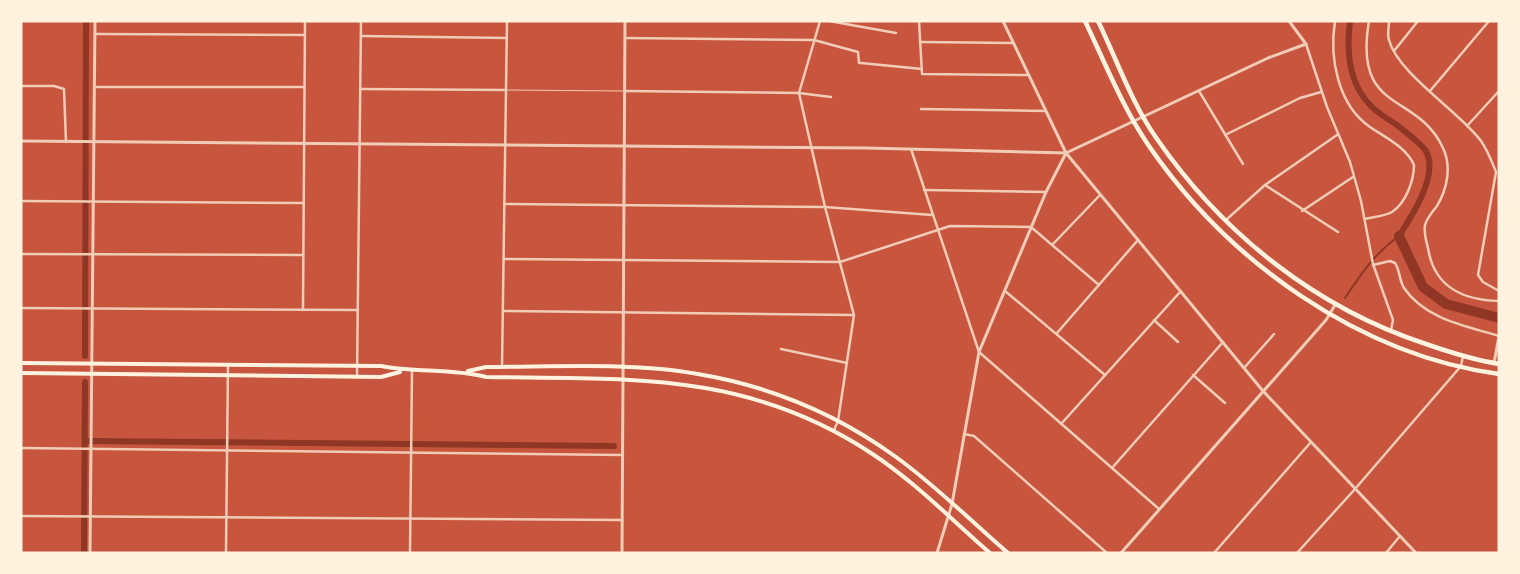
<svg xmlns="http://www.w3.org/2000/svg" width="1520" height="574" font-family="Mulish,sans-serif">
<style>
.lines{fill:none;stroke-linecap:round;stroke-linejoin:round}
.stream{stroke:#8f3625;stroke-width:2}
.canal{stroke:#8f3625;stroke-width:6}
.river{stroke:#8f3625;stroke-width:10}
.service{stroke:#f1ccb7;stroke-width:1}
.minor{stroke:#f1ccb7;stroke-width:2.5}
.tertiary{stroke:#f1ccb7;stroke-width:3}
.secondary{stroke:#fff3e0;stroke-width:4}
.primary{stroke:#fff3e0;stroke-width:4.5}
</style>
<rect width="100%" height="100%" fill="#c8553d"/>
<g class="lines">
<path class="stream" d="M1345 298C1361 274 1375 253 1399 236"/>
<g class="canal">
<path d="M1350 21C1346 52 1349 85 1372 107 1379 114 1389 120 1397 125 1405 132 1420 142 1426 151 1439 175 1412 216 1399 236"/>
<path d="M85 356 86 21"/>
<path d="M85 441 614 446"/>
<path d="M84 553 85 382"/>
</g>
<path class="river" d="M1399 236 1423 287 1446 304 1499 318"/>
<path class="service" d="M507 90 623 91"/>
<g class="minor">
<path d="M820 21 799 93 825 207 854 315 838 421 834 430"/>
<path d="M829 21 896 33"/>
<path d="M919 21 922 74 1029 75"/>
<path d="M1335 21C1329 58 1338 105 1370 127 1386 138 1406 147 1414 165 1414 180 1406 203 1392 212 1385 216 1373 217 1365 219"/>
<path d="M1369 21C1353 115 1417 91 1443 148 1452 167 1447 189 1437 206 1432 212 1427 218 1425 225 1424 232 1426 241 1428 248 1434 287 1462 300 1499 301"/>
<path d="M1389 21C1389 28 1387 34 1389 40 1398 74 1461 113 1481 141 1488 151 1492 162 1496 172L1478 275 1483 282 1499 291"/>
<path d="M96 34 305 35"/>
<path d="M361 36 507 38"/>
<path d="M625 38 814 40 858 52 859 63H861L922 69"/>
<path d="M920 42 1013 43"/>
<path d="M1306 44 1327 107 1350 162 1361 201 1373 264 1393 320 1391 330"/>
<path d="M1394 51 1418 21"/>
<path d="M21 86H54L64 89 66 142"/>
<path d="M97 87H304"/>
<path d="M360 89 506 90"/>
<path d="M625 91 799 93 831 97"/>
<path d="M1199 91 1243 164"/>
<path d="M1430 91 1489 21"/>
<path d="M921 109 1046 111"/>
<path d="M1467 126 1499 91"/>
<path d="M1225 135 1300 98 1321 92"/>
<path d="M911 149 979 352 1159 509"/>
<path d="M1265 185 1338 232"/>
<path d="M924 190 1046 192"/>
<path d="M21 201 304 203"/>
<path d="M504 204 825 207 932 215"/>
<path d="M1302 211 1353 177"/>
<path d="M1226 220 1265 185 1337 135"/>
<path d="M1053 244 1100 195"/>
<path d="M21 254 303 255"/>
<path d="M504 259 840 262 950 226 1031 227 1099 285"/>
<path d="M1373 265 1390 261 1395 263C1400 270 1399 280 1404 288 1425 319 1466 326 1499 336"/>
<path d="M1005 291 1105 375"/>
<path d="M21 308 358 310"/>
<path d="M303 309 305 21"/>
<path d="M503 311 854 315"/>
<path d="M1154 320 1178 342"/>
<path d="M1057 333 1138 240"/>
<path d="M781 349 847 363"/>
<path d="M502 367 507 21"/>
<path d="M1244 368 1274 334"/>
<path d="M1193 375 1225 403"/>
<path d="M357 376 361 21"/>
<path d="M1061 424 1181 291"/>
<path d="M964 434 974 436 1107 553"/>
<path d="M21 448 622 455"/>
<path d="M1112 468 1223 342"/>
<path d="M21 516 622 520"/>
<path d="M226 553 228 364"/>
<path d="M410 553 412 371"/>
<path d="M1214 553 1311 442"/>
<path d="M1297 553 1355 489 1461 366 1463 356"/>
<path d="M1386 553 1400 536"/>
</g>
<g class="tertiary">
<path d="M1003 21 1066 153 1263 391 1416 553"/>
<path d="M21 141 866 148 1066 153 1268 58 1306 44 1289 21"/>
<path d="M1494 363 1499 336"/>
<path d="M90 553 95 21"/>
<path d="M622 553 625 21"/>
<path d="M937 553 952 504 979 352 1046 192 1066 153"/>
<path d="M1121 553 1326 320 1335 305"/>
</g>
<g class="secondary">
<path d="M21 363 381 366C416 373 451 368 486 377 629 379 749 371 874 455 916 483 952 520 990 553"/>
<path d="M468 371 486 367C553 367 633 362 698 374 769 386 837 414 896 457 935 485 971 521 1008 553"/>
<path d="M21 373 381 377 400 372"/>
</g>
<g class="primary">
<path d="M1085 21C1105 63 1123 108 1149 146 1228 261 1359 355 1499 374"/>
<path d="M1098 21C1117 60 1132 104 1157 139 1223 234 1316 308 1426 344 1449 352 1474 360 1499 364"/>
</g>
</g>
<rect width="1520" height="574" fill="none" stroke="#fff3e0" stroke-width="45"/>
</svg>
